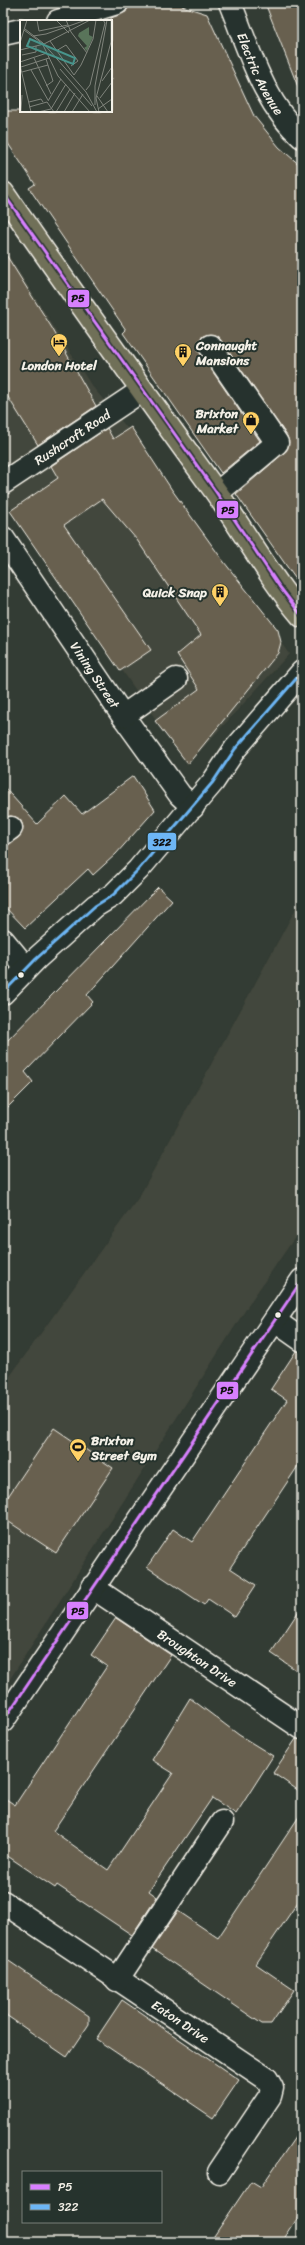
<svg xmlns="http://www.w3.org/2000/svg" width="305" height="2245" font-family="Sriracha,sans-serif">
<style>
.built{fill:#43473c}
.building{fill:#686150;stroke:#f4f1e8}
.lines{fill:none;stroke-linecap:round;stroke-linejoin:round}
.minor-casing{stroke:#f4f1e8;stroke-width:25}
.major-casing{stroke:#f4f1e8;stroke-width:25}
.minor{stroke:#26332d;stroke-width:22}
.major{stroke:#706f59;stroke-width:22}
.bus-1-casing{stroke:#26332d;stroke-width:6}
.bus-2-casing{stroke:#26332d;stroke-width:6}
.bus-1{stroke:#d880ff;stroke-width:3}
.bus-2{stroke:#6db6f5;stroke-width:3}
.bus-dot{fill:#f4f1e8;stroke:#26332d;stroke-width:1.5}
.labels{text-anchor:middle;stroke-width:4;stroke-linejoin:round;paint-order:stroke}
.street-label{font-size:13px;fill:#f4f1e8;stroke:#26332d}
.poi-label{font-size:13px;font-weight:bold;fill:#f4f1e8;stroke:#26332d;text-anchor:start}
.inset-road{fill:none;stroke:#80847c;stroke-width:1}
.view{fill:#48958c;fill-opacity:0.15;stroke:#48958c;stroke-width:2}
.inset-edge{fill:none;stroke:#f4f1e8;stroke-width:2}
.line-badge{stroke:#26332d;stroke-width:1.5}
.pale-badge-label{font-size:11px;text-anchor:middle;font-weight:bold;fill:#111}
</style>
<rect width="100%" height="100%" fill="#333c34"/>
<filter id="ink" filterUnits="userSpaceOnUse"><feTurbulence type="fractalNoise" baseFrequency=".025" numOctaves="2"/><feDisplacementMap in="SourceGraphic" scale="8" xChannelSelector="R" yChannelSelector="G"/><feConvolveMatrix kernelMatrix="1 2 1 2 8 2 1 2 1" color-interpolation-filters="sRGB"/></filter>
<g filter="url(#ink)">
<g class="built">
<path d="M3 247 91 385 133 435 289 654 187 765 3 496Z"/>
<path d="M300 901 302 902V1227L253 1298 3 1690V1386L139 1197Z"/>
</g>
<g class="building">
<path d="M129 3H182V6L207 14 254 116 279 147 302 167V588L236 494 285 452 289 442 287 436 220 339 215 335 203 336 199 341 200 353 260 441 221 473 123 333 126 330 29 188 35 184 3 136V111H111V18L126 12Z"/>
<path d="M265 3H302V91L300 92Z"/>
<path d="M3 250 52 328 96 406 38 445 3 389Z"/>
<path d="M131 427 172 490 224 562 278 630 281 642 278 653 188 764 155 721 199 689 177 655 201 635 137 540 102 499 64 525 151 650 120 671 10 511 58 478 51 466 107 428 113 439Z"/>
<path d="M133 776 155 810 116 854 93 875 88 869 25 928 3 905V846L18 838 23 827 21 821 16 817 10 816 3 818V786L37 824 66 796 82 814Z"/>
<path d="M158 887 172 900 87 995 93 1002 25 1072 33 1082 3 1112V1045Z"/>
<path d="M296 1351 302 1352V1460L230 1568 256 1585 235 1617 208 1599 204 1605 147 1567 173 1529 192 1542 287 1400 271 1389Z"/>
<path d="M54 1428 113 1468 56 1553 3 1518V1504Z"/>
<path d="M302 1606V1674L271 1653Z"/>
<path d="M116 1618 171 1655 53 1831 108 1870 173 1773 152 1760 190 1698 239 1735 273 1756 236 1814 212 1798 149 1891 157 1897 132 1935 57 1885 55 1888 3 1853V1797L15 1805 107 1666 91 1655Z"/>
<path d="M296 1739 302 1740V1793L273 1773Z"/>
<path d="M302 1812V1896L256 1964 294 1990 271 2024H262L152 1949 178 1911 218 1938Z"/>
<path d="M3 1957 89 2016V2024L67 2057 3 2013Z"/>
<path d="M122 2000 239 2080 213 2118 96 2039Z"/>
<path d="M302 2127V2211L282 2242H210L251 2181 261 2187Z"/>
</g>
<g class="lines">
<defs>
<g id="minor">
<path id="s1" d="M230 3C249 49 263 103 302 137"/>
<path d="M58 21 117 3"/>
<path d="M3 34 21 30"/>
<path d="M210 346 277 443 217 493"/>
<path id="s2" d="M3 483 141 391"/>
<path id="s3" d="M3 538 123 716 180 795 193 807"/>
<path d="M123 716 176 679"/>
<path d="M3 834 11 828"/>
<path d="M3 940 26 968"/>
<path d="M3 993 36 959 95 906 113 895 138 870 213 782 235 749 302 672"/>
<path d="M275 1321 302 1340"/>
<path id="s4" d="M92 1587 302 1728"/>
<path d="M3 1721 302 1280"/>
<path id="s5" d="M3 1902 267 2079 272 2088 270 2096 219 2172"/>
<path d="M117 1980 222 1822"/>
</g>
<path id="major" d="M3 193C73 294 144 393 216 492 245 533 269 577 302 616"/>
</defs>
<use href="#minor" class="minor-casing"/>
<use href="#major" class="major-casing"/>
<use href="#minor" class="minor"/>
<use href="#major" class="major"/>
<defs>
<g id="bus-1">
<path d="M3 193 216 492 279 586 302 616"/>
<path d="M3 1721 302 1280"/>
</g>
<path id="bus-2" d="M3 993 36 959 95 906 113 895 138 870 213 782 235 749 302 672"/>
</defs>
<use href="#bus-1" class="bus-1-casing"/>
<use href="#bus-2" class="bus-2-casing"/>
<use href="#bus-1" class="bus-1"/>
<use href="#bus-2" class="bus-2"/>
</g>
</g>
<defs>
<symbol id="hotel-pin" viewBox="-11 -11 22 30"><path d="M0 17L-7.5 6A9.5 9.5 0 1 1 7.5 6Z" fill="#ffd166" stroke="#26332d"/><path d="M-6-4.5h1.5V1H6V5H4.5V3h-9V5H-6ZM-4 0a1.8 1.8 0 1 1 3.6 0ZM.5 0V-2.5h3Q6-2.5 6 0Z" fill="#111"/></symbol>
<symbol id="building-pin" viewBox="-11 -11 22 30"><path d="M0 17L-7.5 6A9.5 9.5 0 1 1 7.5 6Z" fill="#ffd166" stroke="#26332d"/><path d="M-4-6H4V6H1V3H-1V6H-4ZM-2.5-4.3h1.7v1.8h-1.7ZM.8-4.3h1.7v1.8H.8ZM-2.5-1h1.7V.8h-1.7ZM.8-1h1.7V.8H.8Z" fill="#111"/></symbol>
<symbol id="shop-pin" viewBox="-11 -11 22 30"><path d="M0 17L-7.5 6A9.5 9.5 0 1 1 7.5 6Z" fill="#ffd166" stroke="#26332d"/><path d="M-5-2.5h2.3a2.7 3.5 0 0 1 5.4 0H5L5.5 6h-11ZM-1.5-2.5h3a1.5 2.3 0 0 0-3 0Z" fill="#111"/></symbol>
<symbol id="stadium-pin" viewBox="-11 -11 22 30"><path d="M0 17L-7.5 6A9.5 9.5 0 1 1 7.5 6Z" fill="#ffd166" stroke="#26332d"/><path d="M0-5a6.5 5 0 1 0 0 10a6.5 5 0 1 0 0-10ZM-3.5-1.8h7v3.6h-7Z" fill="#111"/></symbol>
</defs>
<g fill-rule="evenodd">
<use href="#hotel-pin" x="49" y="332" width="20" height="27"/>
<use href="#building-pin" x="173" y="342" width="20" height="27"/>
<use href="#shop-pin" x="241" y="410" width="20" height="27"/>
<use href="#building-pin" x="210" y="582" width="20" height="27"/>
<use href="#stadium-pin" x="68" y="1437" width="20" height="27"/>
</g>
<g class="bus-dot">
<circle cx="21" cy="975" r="3.5"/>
<circle cx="278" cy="1315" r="3.5"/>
</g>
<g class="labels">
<g class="street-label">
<text dy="5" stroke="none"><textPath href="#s1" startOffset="77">Electric Avenue</textPath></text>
<text dy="5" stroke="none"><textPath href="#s2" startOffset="83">Rushcroft Road</textPath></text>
<text dy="5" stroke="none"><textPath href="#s3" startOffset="165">Vining Street</textPath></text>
<text dy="5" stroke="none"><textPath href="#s4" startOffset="127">Broughton Drive</textPath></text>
<text dy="5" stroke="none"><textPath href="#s5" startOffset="214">Eaton Drive</textPath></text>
</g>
<g class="poi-label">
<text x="196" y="350">Connaught<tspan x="196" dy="15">Mansions</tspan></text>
<text x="59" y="370" text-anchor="middle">London Hotel</text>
<text x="238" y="418" text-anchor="end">Brixton<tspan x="238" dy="15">Market</tspan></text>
<text x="207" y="597" text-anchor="end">Quick Snap</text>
<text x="91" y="1445">Brixton<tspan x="91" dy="15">Street Gym</tspan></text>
</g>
</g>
<g transform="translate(20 20)">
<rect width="92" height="92" fill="#333c34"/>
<path d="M69 7V15L73 17 67 31 64 28 67 26 58 16 59 13Z" fill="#59745a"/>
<path class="inset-road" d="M17 0 19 11 48 5M36 0 49 13M46 0 51 12 67 33M5 9 23 23 66 72 77 92M4 10 23 24M13 16 26 14 66 0M30 21 54 55 61 45 73 19 76 0M0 23 7 0M23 25 38 56 70 92M0 30 24 24 70 0M36 31 46 25 58 41 51 46M2 35 16 32V26M14 38 31 74M26 39 33 61 26 66M0 42 27 33M0 45 11 92M1 47 29 38M40 49 72 86M11 50 28 80M2 52 28 45M82 61 92 47M66 70 70 65 82 15 85 3 83 0M77 76 88 92M80 78 92 62M28 81 41 59M9 82 21 79 23 82M75 85V66L87 0M9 87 27 82 34 92M31 89 46 64M78 89 92 79M1 91 2 75M18 92 31 89M36 92 50 69M44 92 55 73M52 92 63 74M79 92 76 78 91 22V0"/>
<path class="view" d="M10 19 55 38 53 44 7 26Z"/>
<rect width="92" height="92" class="inset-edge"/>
</g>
<g class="line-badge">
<rect x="67" y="289" width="23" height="19" rx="4" fill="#d880ff"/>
<rect x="216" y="500" width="23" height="19" rx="4" fill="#d880ff"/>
<rect x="147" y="832" width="30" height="19" rx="4" fill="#6db6f5"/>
<rect x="216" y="1381" width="23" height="19" rx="4" fill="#d880ff"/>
<rect x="66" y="1601" width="23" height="19" rx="4" fill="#d880ff"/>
</g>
<g class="pale-badge-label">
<text x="78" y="302">P5</text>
<text x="228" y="514">P5</text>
<text x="162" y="846">322</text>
<text x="227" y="1394">P5</text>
<text x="78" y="1615">P5</text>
</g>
<rect width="305" height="2245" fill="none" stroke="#26332d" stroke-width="16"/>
<rect x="8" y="8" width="289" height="2229" fill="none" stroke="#f4f1e8" stroke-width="1.5" filter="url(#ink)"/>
<rect x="22" y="2171" width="140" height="52" fill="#26332d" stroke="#787f78"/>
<rect x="30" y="2184" width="20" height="6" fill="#d880ff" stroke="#787f78"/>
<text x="58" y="2191" font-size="12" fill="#f4f1e8">P5</text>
<rect x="30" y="2204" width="20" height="6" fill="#6db6f5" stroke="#787f78"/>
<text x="58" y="2211" font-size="12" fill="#f4f1e8">322</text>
</svg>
